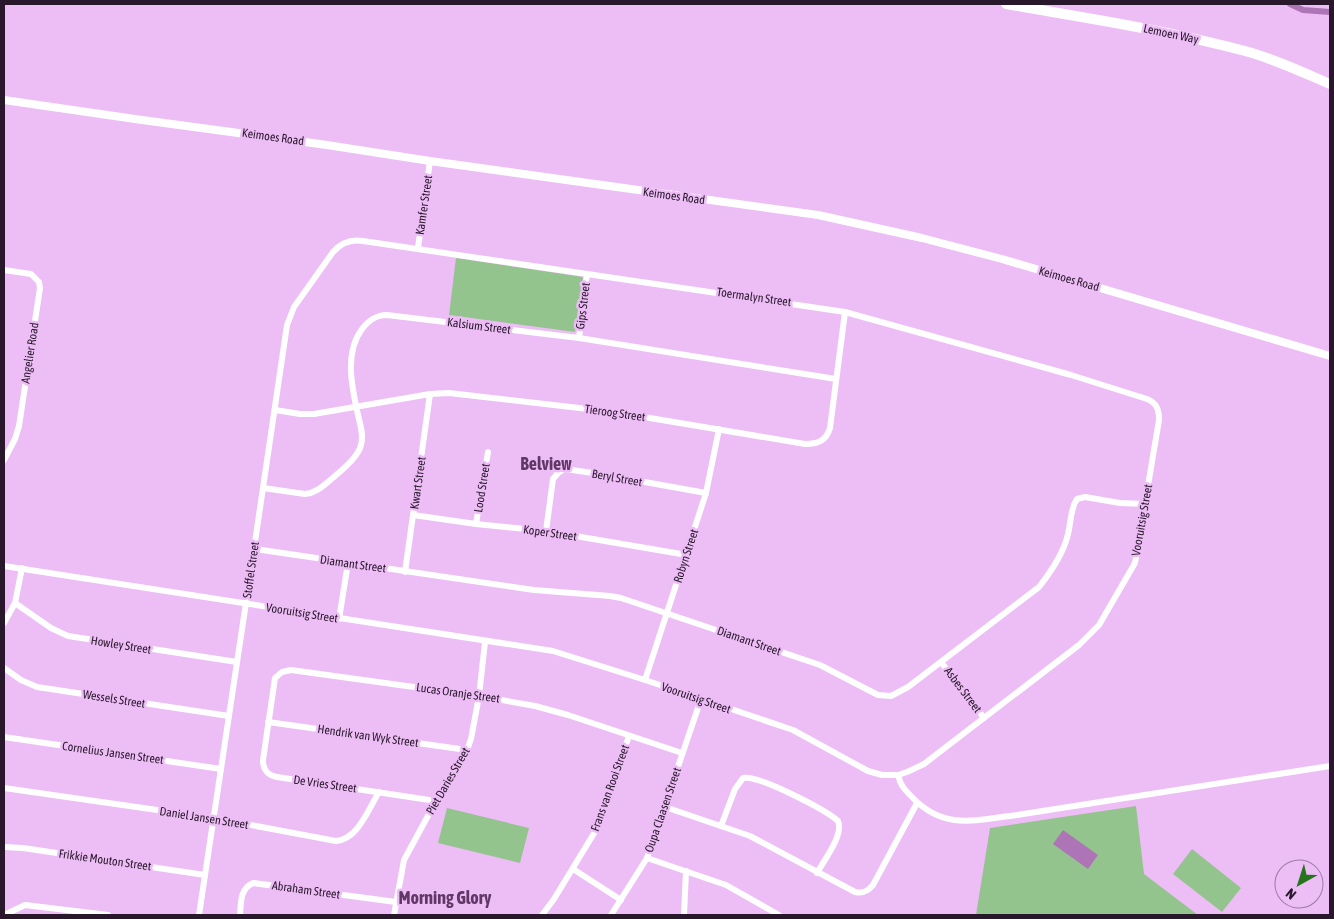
<svg xmlns="http://www.w3.org/2000/svg" width="1334" height="919" font-family="'Asap Condensed',sans-serif">
<style>
.green{fill:#94c48e}
.water{fill:#ad74b6}
.lines{fill:none;stroke-linecap:round;stroke-linejoin:round}
.canal{stroke:#ad74b6;stroke-width:6}
.minor{stroke:#fff;stroke-width:6}
.tertiary{stroke:#fff;stroke-width:8}
.trunk{stroke:#fff;stroke-width:10}
.labels{text-anchor:middle;stroke-width:5;stroke-linejoin:round;paint-order:stroke}
.street-label{font-size:12px;fill:#29182c;stroke:#edbdf5}
.district-label{font-size:18px;font-weight:bold;fill:#603767;stroke:#edbdf5}
</style>
<rect width="100%" height="100%" fill="#edbdf5"/>
<g class="green">
<path d="M456 258 583 277 575 332 449 315Z"/>
<path d="M1136 806 1144 874 1198 915H976L990 828Z"/>
<path d="M447 808 529 828 520 863 438 843Z"/>
<path d="M1192 849 1241 888 1222 912 1173 874Z"/>
</g>
<path class="water" d="M1063 830 1098 855 1088 869 1053 844Z"/>
<g class="lines">
<path class="canal" d="M1290 4 1303 10 1330 12"/>
<g class="minor">
<path d="M418 248 430 161"/>
<path d="M4 270 31 274 39 282 40 288 19 426 15 439 4 460"/>
<path d="M579 338 587 274"/>
<path d="M275 410 300 414H314L430 394 449 393 614 412 805 444C818 444 826 441 830 428L845 312"/>
<path d="M263 488 305 494C317 493 325 484 334 477 343 469 358 457 361 445 364 435 360 424 358 415 352 388 344 353 362 329 369 320 376 315 387 315L579 338 836 379"/>
<path d="M413 515 476 524 546 531 687 555"/>
<path d="M476 524 488 452"/>
<path d="M546 531 553 479 558 473 565 469 600 474 706 493"/>
<path d="M255 549 534 590 610 596 621 598 820 665 878 695 891 696 908 687 1039 587C1050 573 1064 552 1068 534 1071 523 1070 509 1077 499L1085 497 1120 503 1145 504"/>
<path d="M4 566 553 651 645 680 793 730 868 771 882 775H898L907 772 924 764 1079 645 1099 625 1135 563 1159 420C1159 410 1157 403 1147 399L1071 375 845 312 363 241C351 239 341 243 333 252L294 307 287 325C259 522 228 718 199 915"/>
<path d="M405 572 430 394"/>
<path d="M15 603 51 628 68 636 237 662"/>
<path d="M339 619 348 563"/>
<path d="M4 623 15 603 22 568"/>
<path d="M941 662 984 718"/>
<path d="M4 668 21 680 37 687 229 716"/>
<path d="M645 680 706 493 719 429"/>
<path d="M268 722 467 750"/>
<path d="M4 737 221 769"/>
<path d="M898 775C900 785 905 790 912 797 944 831 976 820 1017 815L1330 766"/>
<path d="M4 788 213 818 336 841C358 839 368 810 379 792"/>
<path d="M436 801 277 777C267 775 263 770 263 760L275 678 282 672 291 670 479 696 535 706 568 715 682 753"/>
<path d="M665 807 750 836 855 892C863 894 868 891 873 885L917 803"/>
<path d="M721 826 735 789 743 778C759 775 826 810 838 821 844 835 824 860 817 873"/>
<path d="M4 847 23 848 205 875"/>
<path d="M647 858 726 885 779 915"/>
<path d="M573 869 621 900"/>
<path d="M4 915 25 905 108 915"/>
<path d="M240 915C241 902 240 889 253 883L396 902"/>
<path d="M394 915 404 860 436 801 467 750 471 739 479 696 485 642"/>
<path d="M542 915 554 899 596 830 629 736"/>
<path d="M611 915 647 858 701 699"/>
<path d="M684 915 686 871"/>
</g>
<path class="tertiary" d="M4 100 142 120 327 145 430 161 818 215 922 238 1002 259 1330 356"/>
<path class="trunk" d="M1006 4C1085 18 1167 30 1245 51 1275 59 1302 72 1330 84"/>
</g>
<g class="labels">
<g class="street-label">
<text transform="translate(1171 34) rotate(12)" y="4">Lemoen Way</text>
<text transform="translate(273 137) rotate(8)" y="4">Keimoes Road</text>
<text transform="translate(674 196) rotate(8)" y="4">Keimoes Road</text>
<text transform="translate(424 205) rotate(-82)" y="4">Kamfer Street</text>
<text transform="translate(1069 279) rotate(16)" y="4">Keimoes Road</text>
<text transform="translate(754 297) rotate(8)" y="4">Toermalyn Street</text>
<text transform="translate(583 306) rotate(-83)" y="4">Gips Street</text>
<text transform="translate(479 326) rotate(7)" y="4">Kalsium Street</text>
<text transform="translate(30 353) rotate(-81)" y="4">Angelier Road</text>
<text transform="translate(615 413) rotate(8)" y="4">Tieroog Street</text>
<text transform="translate(617 478) rotate(10)" y="4">Beryl Street</text>
<text transform="translate(418 483) rotate(-82)" y="4">Kwart Street</text>
<text transform="translate(482 488) rotate(-81)" y="4">Lood Street</text>
<text transform="translate(1142 520) rotate(-80)" y="4">Vooruitsig Street</text>
<text transform="translate(550 533) rotate(8)" y="4">Koper Street</text>
<text transform="translate(686 556) rotate(-72)" y="4">Robyn Street</text>
<text transform="translate(353 564) rotate(8)" y="4">Diamant Street</text>
<text transform="translate(251 570) rotate(-82)" y="4">Stoffel Street</text>
<text transform="translate(302 613) rotate(9)" y="4">Vooruitsig Street</text>
<text transform="translate(749 641) rotate(19)" y="4">Diamant Street</text>
<text transform="translate(121 645) rotate(9)" y="4">Howley Street</text>
<text transform="translate(963 690) rotate(53)" y="4">Asbes Street</text>
<text transform="translate(458 693) rotate(8)" y="4">Lucas Oranje Street</text>
<text transform="translate(696 698) rotate(19)" y="4">Vooruitsig Street</text>
<text transform="translate(114 699) rotate(9)" y="4">Wessels Street</text>
<text transform="translate(368 736) rotate(8)" y="4">Hendrik van Wyk Street</text>
<text transform="translate(113 753) rotate(8)" y="4">Cornelius Jansen Street</text>
<text transform="translate(448 781) rotate(-60)" y="4">Piet Daries Street</text>
<text transform="translate(325 784) rotate(8)" y="4">De Vries Street</text>
<text transform="translate(610 788) rotate(-70)" y="4">Frans van Rooi Street</text>
<text transform="translate(663 810) rotate(-71)" y="4">Oupa Claasen Street</text>
<text transform="translate(204 818) rotate(9)" y="4">Daniel Jansen Street</text>
<text transform="translate(105 860) rotate(8)" y="4">Frikkie Mouton Street</text>
<text transform="translate(306 890) rotate(8)" y="4">Abraham Street</text>
</g>
<g class="district-label">
<text x="546" y="470">Belview</text>
<text x="445" y="904">Morning Glory</text>
</g>
</g>
<rect width="1334" height="919" fill="none" stroke="#29182c" stroke-width="10"/>
<g transform="translate(1299 884) rotate(219)"><circle r="24" fill="#edbdf5" stroke="#9f7ba5"/>
<path d="M0-4L9 19L0 12L-9 19Z" fill="#26751d"/>
<text y="-8" font-size="14" font-weight="bold" text-anchor="middle" fill="#29182c">N</text>
</g>
</svg>
